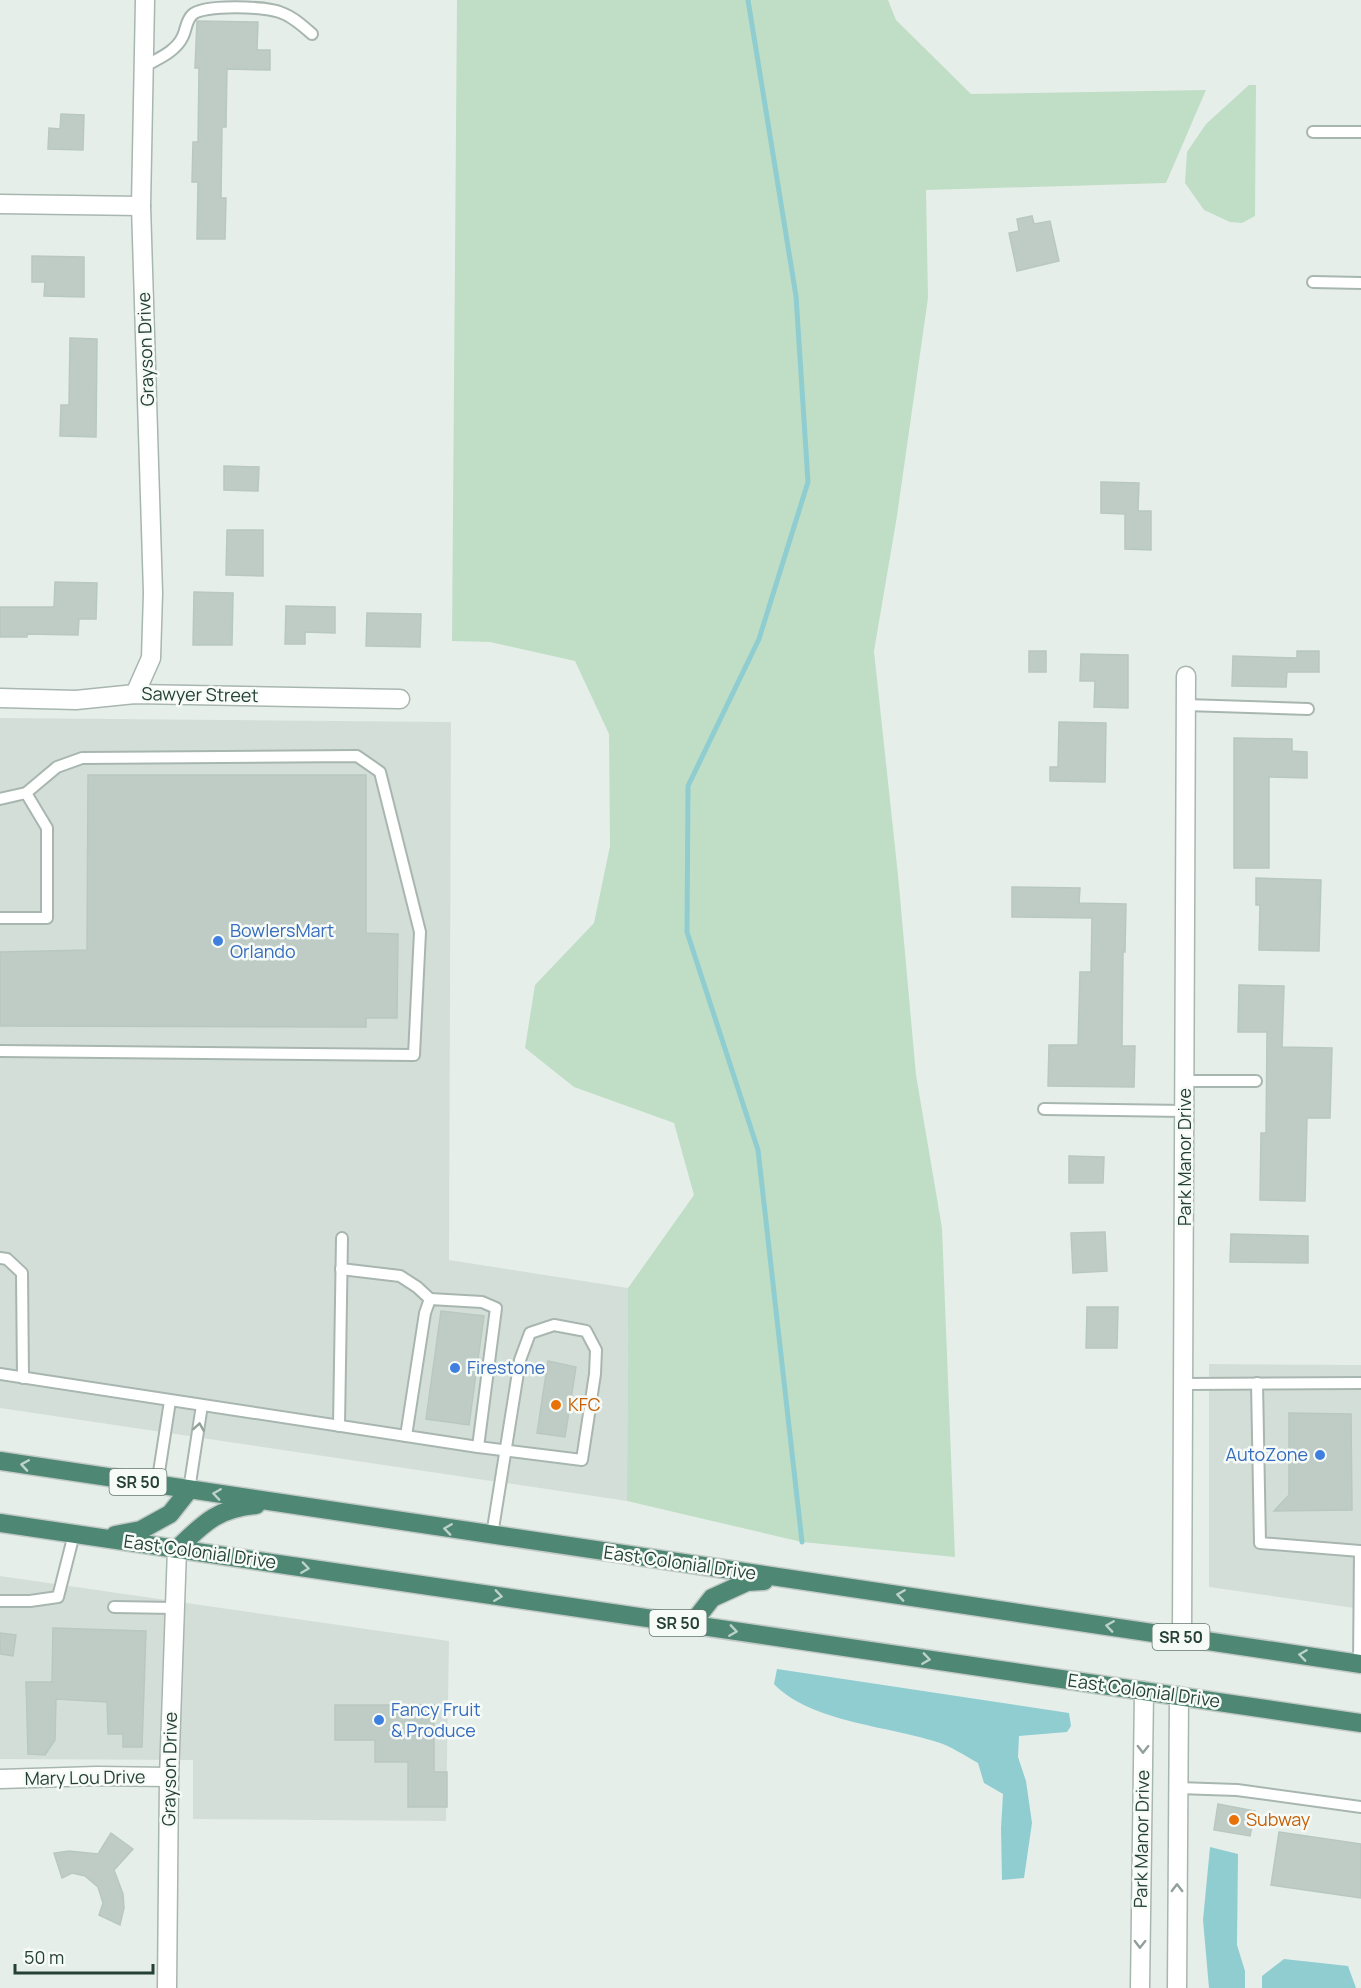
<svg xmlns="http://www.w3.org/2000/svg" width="1361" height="1988" font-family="Manrope,sans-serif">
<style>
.built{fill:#d4ded9}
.green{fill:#c0dec5}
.water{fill:#90cdd1}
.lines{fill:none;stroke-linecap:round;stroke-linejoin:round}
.stream{stroke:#90cdd1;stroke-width:5}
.building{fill:#beccc5;stroke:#b8c8c0;stroke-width:1.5}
.service-casing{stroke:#a8b6b0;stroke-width:14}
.minor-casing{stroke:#a8b6b0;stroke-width:21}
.trunk-casing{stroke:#c2cac7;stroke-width:21}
.service{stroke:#fff;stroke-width:10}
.minor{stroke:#fff;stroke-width:18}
.trunk{stroke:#4e8774;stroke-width:18}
.oneway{stroke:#92a09a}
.oneway2{stroke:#bcd2ca}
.shop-dot{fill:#3f7fe0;stroke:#f7fbf8;stroke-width:2}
.food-dot{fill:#e8710a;stroke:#f7fbf8;stroke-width:2}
.labels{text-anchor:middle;stroke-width:5;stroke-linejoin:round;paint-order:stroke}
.shield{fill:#f7fbf8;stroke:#647870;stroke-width:1.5}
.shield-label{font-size:16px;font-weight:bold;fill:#254036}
.street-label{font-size:18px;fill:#254036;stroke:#f7fbf8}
.shop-label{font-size:18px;fill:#366cbe;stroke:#f7fbf8;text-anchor:start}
.food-label{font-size:18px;fill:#c56008;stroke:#f7fbf8;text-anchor:start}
</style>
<rect width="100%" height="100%" fill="#e6eeea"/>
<g class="built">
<path d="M0 718 451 722 449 1260 628 1288 627 1501 0 1408Z"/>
<path d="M1209 1364 1361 1365V1609L1209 1587Z"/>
<path d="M0 1576 449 1641 446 1821 193 1819V1760L0 1759Z"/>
</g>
<g class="green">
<path d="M457 0H888L896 20 971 94 1206 90 1166 183 926 190 928 298 897 516 874 651 898 875 916 1075 942 1228 955 1557 802 1542 627 1501 628 1288 694 1195 674 1123 574 1087 525 1048 535 985 594 923 610 846 609 734 575 661 490 642 452 641Z"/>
<path d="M1249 85H1256L1255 216 1242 223 1230 222 1204 210 1185 183 1187 152 1206 124Z"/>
</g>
<g class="water">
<path d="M777 1669 1069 1713 1071 1726 1067 1732 1019 1736 1018 1757 1026 1781 1032 1823 1024 1878 1002 1880 1001 1828 1003 1794 984 1783 978 1763C965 1756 951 1746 937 1742 888 1726 810 1722 774 1684Z"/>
<path d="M1210 1847 1238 1854 1237 1945 1245 1971V1988H1209L1203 1920Z"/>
<path d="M1284 1959 1348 1966 1356 1988H1262V1976Z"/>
</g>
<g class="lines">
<path class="stream" d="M748 0 796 296 808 482 759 639 688 786 687 932 758 1150 802 1542"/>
</g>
<g class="building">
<path d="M197 21 258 22 257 50H270V70L227 69 226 127H222L221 198H226L225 239H197L198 182H192L193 142H198L199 68H195Z"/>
<path d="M61 114 84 115 83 150 48 149 49 128 60 129Z"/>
<path d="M1032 216 1034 224 1050 221 1059 261 1017 271 1009 233 1019 231 1017 219Z"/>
<path d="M32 256 84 257V297L44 296 45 282H32Z"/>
<path d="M70 338 97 339 96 437 60 436 61 405H69Z"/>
<path d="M224 466 259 467 258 491 224 490Z"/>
<path d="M1101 482 1139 483 1138 511H1151V550L1125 549V514L1101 513Z"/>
<path d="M227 530H263V576L226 575Z"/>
<path d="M55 582 97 583 96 619H79L78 635 27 634V637H0V607H54Z"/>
<path d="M194 592 233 593 232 645H193Z"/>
<path d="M286 606 335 607V633L305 632V644H285Z"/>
<path d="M367 613 421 614 420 647 366 646Z"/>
<rect x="1029" y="651" width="17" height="21"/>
<path d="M1297 651H1319V672H1287L1286 687 1232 686 1233 656 1297 658Z"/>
<path d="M1081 654 1128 655V708L1094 707 1095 681H1080Z"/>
<path d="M1059 722 1106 723 1105 782 1050 781V767H1058Z"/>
<path d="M1234 738 1292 739V751L1307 752V778L1269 777V868H1234Z"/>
<path d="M88 775H366V933L398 934 397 1018H366V1027L0 1026V952L87 950Z"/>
<path d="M1256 878 1321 880 1319 951 1259 950 1260 905H1256Z"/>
<path d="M1012 887 1080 888 1079 903 1126 904 1125 952H1123L1122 1046H1135L1134 1087 1048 1086 1049 1045H1078L1080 972H1091L1092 918 1012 917Z"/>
<path d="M1239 985 1284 986 1282 1047 1332 1048 1330 1118H1307L1305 1201 1260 1200 1261 1133H1266L1267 1032H1238Z"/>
<path d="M1069 1156 1104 1157 1103 1183H1069Z"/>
<path d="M1105 1232 1107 1271 1073 1273 1071 1233Z"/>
<path d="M1231 1234 1308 1236V1263L1230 1262Z"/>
<path d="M1087 1307H1118L1117 1348H1086Z"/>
<path d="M441 1311 484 1316 469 1425 426 1419Z"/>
<path d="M548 1361 576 1367 565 1437 537 1433Z"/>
<path d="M1289 1413 1351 1414 1352 1510 1274 1511 1289 1495Z"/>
<path d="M53 1628 146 1631 142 1747H123V1734H108L107 1702 56 1699 55 1740 45 1755 28 1754 26 1682H52Z"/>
<path d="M0 1633 16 1635 13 1656 0 1654Z"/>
<path d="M335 1705H434V1772H447V1807H408V1762H375V1740H335Z"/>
<path d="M1218 1804 1255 1811 1250 1836 1214 1830Z"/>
<path d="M1279 1832 1361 1844V1898L1271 1885Z"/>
<path d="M111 1833 133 1849 114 1870 123 1894 124 1908 120 1925 99 1915 103 1903 98 1887 85 1876 72 1873 62 1878 54 1853 69 1851 98 1854Z"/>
</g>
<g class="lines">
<defs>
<g id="service">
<path d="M143 67C157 59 176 52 183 36 186 30 186 21 192 15 202 4 267 6 282 13 293 17 303 26 312 34"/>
<path d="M1313 132H1361"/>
<path d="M1313 282 1361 283"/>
<path d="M1186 705 1308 709"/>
<path d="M0 799 26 793 57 767 82 758 357 756 380 772 420 932 414 1055 0 1051"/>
<path d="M0 918H47V828L26 793"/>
<path d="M1185 1081H1256"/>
<path d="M1044 1109 1185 1111"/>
<path d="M0 1258 7 1259 22 1273 23 1378"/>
<path d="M341 1269 400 1276 417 1287 430 1299"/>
<path d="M0 1374 478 1447 582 1460 595 1374 596 1350 586 1331 554 1325 530 1333 520 1360 492 1535"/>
<path d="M1257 1383 1260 1543 1360 1551 1359 1663"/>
<path d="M1184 1384 1361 1383"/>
<path d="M339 1426 342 1238"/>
<path d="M406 1436 425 1313 430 1299 482 1302 496 1308 478 1447"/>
<path d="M157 1485 170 1401"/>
<path d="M189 1490 202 1405"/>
<path d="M0 1601H30L58 1597 74 1534"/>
<path d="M114 1607 175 1608"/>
<path d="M1178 1788 1237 1790 1361 1807"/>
</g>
<g id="minor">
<path d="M0 204 141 206"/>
<path d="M135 694 151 658 153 593 141 206 145 0"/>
<path d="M0 698 76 700 135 694 400 699"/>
<path d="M1182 1637 1186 676"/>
<path d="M0 1779 97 1776 169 1777"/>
<path d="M167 1988 169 1777 177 1549"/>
<path d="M1140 1988 1144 1691"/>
<path d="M1177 1988 1179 1696"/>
</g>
<g id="trunk">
<path d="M0 1461 1361 1664"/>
<path d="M0 1523 1361 1723"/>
<path d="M115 1535 141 1530 170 1514 189 1490"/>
<path d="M177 1549C204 1523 216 1509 256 1505"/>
<path d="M691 1625 712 1598 747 1582 764 1581"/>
</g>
</defs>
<use href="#service" class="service-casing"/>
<use href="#minor" class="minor-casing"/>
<use href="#trunk" class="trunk-casing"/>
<use href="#service" class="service"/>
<use href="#minor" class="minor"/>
<use href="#trunk" class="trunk"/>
</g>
<defs><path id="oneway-chevron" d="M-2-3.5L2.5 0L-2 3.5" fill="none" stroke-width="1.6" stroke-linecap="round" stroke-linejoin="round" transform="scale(1.5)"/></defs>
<g class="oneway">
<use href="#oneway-chevron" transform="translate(199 1427) rotate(-81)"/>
<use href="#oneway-chevron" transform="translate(1143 1749) rotate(91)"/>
<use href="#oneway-chevron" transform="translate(1177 1888) rotate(-90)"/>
<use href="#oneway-chevron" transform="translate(1140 1944) rotate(91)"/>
</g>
<g class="oneway2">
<use href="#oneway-chevron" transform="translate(25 1465) rotate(-171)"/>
<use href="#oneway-chevron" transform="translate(217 1494) rotate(-172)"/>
<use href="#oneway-chevron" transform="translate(448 1529) rotate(-172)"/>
<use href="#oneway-chevron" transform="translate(305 1568) rotate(8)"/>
<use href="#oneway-chevron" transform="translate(901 1595) rotate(-172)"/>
<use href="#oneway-chevron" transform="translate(498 1596) rotate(8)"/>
<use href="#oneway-chevron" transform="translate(1110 1626) rotate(-172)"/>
<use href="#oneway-chevron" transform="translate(733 1631) rotate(8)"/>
<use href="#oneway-chevron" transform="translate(1303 1655) rotate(-172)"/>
<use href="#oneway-chevron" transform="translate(926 1659) rotate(8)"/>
</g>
<g class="shop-dot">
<circle cx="218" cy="941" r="6"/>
<circle cx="455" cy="1368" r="6"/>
<circle cx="1320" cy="1455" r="6"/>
<circle cx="379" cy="1720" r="6"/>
</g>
<g class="food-dot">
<circle cx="556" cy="1405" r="6"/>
<circle cx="1234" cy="1820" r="6"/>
</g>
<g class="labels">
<g class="shield">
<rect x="109.5" y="1469" width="57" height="26" rx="4.5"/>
<rect x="649.5" y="1610" width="57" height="26" rx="4.5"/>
<rect x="1152.5" y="1624" width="57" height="26" rx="4.5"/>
</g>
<g class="shield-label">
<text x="138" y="1488">SR 50</text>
<text x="678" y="1629">SR 50</text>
<text x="1181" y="1643">SR 50</text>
</g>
<g class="street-label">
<text transform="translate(146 349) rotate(-92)" y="6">Grayson Drive</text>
<text transform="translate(200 695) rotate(1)" y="6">Sawyer Street</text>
<text transform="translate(1185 1157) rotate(-90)" y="6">Park Manor Drive</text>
<text transform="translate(200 1552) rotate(8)" y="6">East Colonial Drive</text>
<text transform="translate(680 1563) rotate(8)" y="6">East Colonial Drive</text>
<text transform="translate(1144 1691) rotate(8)" y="6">East Colonial Drive</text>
<text transform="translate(170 1769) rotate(-89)" y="6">Grayson Drive</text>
<text transform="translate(85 1778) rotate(-1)" y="6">Mary Lou Drive</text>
<text transform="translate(1142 1839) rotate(-89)" y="6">Park Manor Drive</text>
</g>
<g class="shop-label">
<text x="230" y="937">BowlersMart<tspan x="230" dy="21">Orlando</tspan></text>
<text x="467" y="1374">Firestone</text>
<text x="1308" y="1461" text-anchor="end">AutoZone</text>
<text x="391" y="1716">Fancy Fruit<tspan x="391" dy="21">&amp; Produce</tspan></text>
</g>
<g class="food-label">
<text x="568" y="1411">KFC</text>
<text x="1246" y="1826">Subway</text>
</g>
</g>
<path d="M15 1964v9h138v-9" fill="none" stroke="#254036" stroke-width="3"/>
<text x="24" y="1964" font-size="18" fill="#254036" stroke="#f7fbf8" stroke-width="4.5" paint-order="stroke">50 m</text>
</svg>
